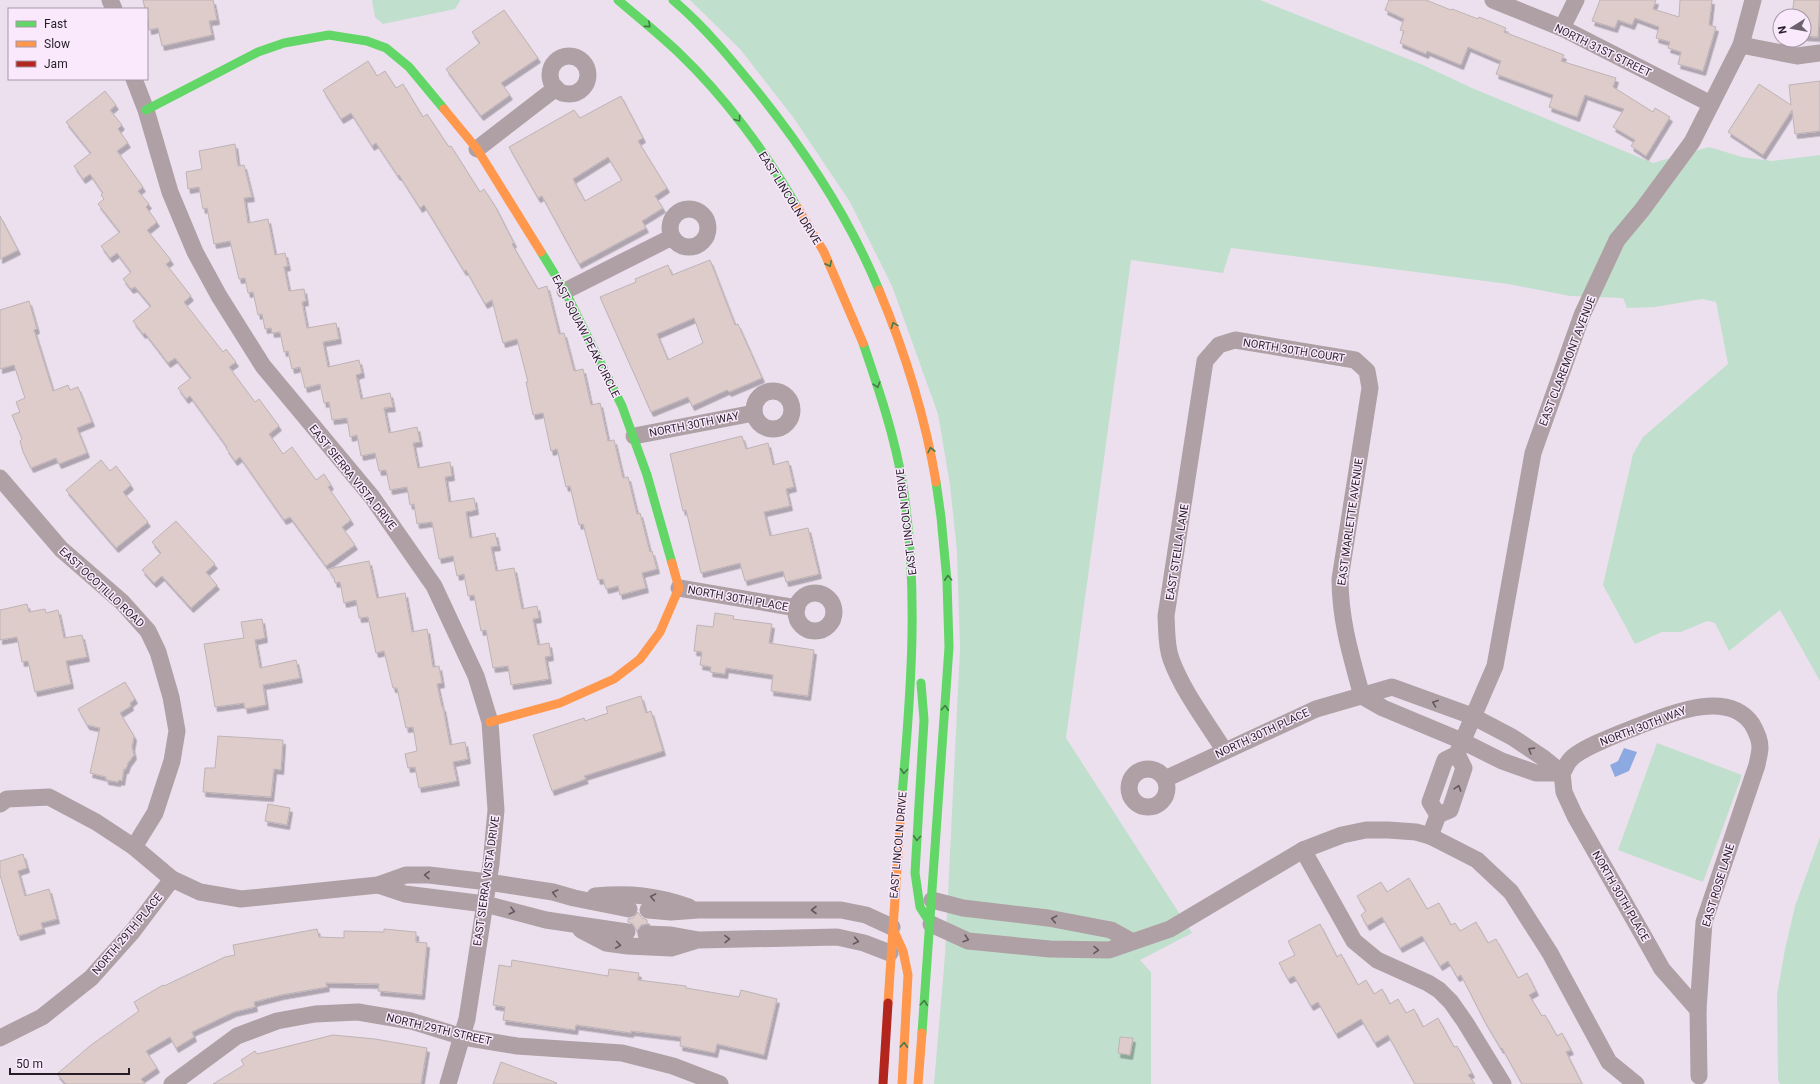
<svg xmlns="http://www.w3.org/2000/svg" width="1820" height="1084" font-family="Roboto,sans-serif">
<style>
.green{fill:#c1dfcd}
.water{fill:#8da9e1}
.building{fill:#deccca;stroke:#beb3b6;fill-rule:evenodd;filter:url(#shadow)}
.lines{fill:none;stroke-linecap:round;stroke-linejoin:round}
.street{stroke:#afa0a6;stroke-width:17}
.fast{stroke:#63d668;stroke-width:9}
.slow{stroke:#ff974d;stroke-width:9}
.jam{stroke:#b3261e;stroke-width:9}
.oneway{stroke:#447a48}
.oneway2{stroke:#645860}
.labels{text-anchor:middle;stroke-width:3;stroke-linejoin:round;paint-order:stroke}
.street-label{font-size:11px;fill:#261e27;stroke:#fae9fd}
</style>
<defs>
<filter id="shadow"><feDropShadow dx="2.5" dy="4.5" stdDeviation="0" flood-color="#0004"/></filter>
</defs>
<rect width="100%" height="100%" fill="#ece0ee"/>
<g class="green">
<path d="M372 0H460V1L455 9 383 24 375 17Z"/>
<path d="M690 0H1260L1423 65 1472 88 1653 163 1709 147 1742 157 1772 161 1820 155V681L1780 610 1729 651 1715 623 1707 621 1681 632H1662L1635 644 1603 585 1633 454 1643 437 1728 364 1716 302 1702 299 1655 307 1627 308 1623 298 1570 296 1508 284 1231 248 1223 273 1131 260 1066 738 1192 933 1140 960 1151 972V1084H934L945 955 960 649 957 552 950 485 938 414 892 286 850 202 793 117 740 49Z"/>
<path d="M1657 743 1742 775 1703 882 1618 850Z"/>
<path d="M1820 837V1084H1780L1778 1080 1777 995 1785 949 1795 906Z"/>
</g>
<path class="water" d="M1624 748 1637 752 1629 771 1615 777 1610 765 1618 761Z"/>
<g class="building">
<path d="M143 0H213L217 20 209 21 212 35 162 46 158 28 149 30 147 9H145Z"/>
<path d="M1389 0H1426L1451 10 1452 9 1478 19 1479 17 1506 28 1504 32 1564 55 1561 61 1616 78 1613 87 1653 112 1655 108 1670 117 1646 156 1631 146 1635 140 1613 127 1624 109 1585 95 1577 117 1549 107 1553 95 1496 74 1501 61 1468 47 1461 65 1427 51 1426 54 1400 43 1404 31 1400 30 1404 19 1385 10Z"/>
<path d="M1600 0H1656L1653 9 1679 17 1680 0H1712L1709 25 1716 27 1703 71 1678 64 1681 52 1668 48 1670 42 1656 38 1659 27 1635 18 1632 25 1618 20 1615 28 1592 21Z"/>
<path d="M1794 0H1820L1818 37 1804 36V16H1792Z"/>
<path d="M504 10 538 58 501 83 510 95 481 116 446 69 480 43 472 32Z"/>
<path d="M368 61 377 76 385 71 396 88 403 84 423 117 427 114 449 147 451 146 480 192 484 189 495 206 514 243 512 244 538 289 547 286 559 334 564 333 574 371 583 369 591 405 600 403 608 441 614 440 623 478 628 477 637 514 640 513 650 552 652 551 657 569 642 573 646 588 620 595 618 586 606 589 603 579 598 580 583 524 579 525 570 486 566 487 557 449 551 451 543 413 533 415 526 382H528L517 339 503 343 492 300 485 304 466 270 464 271 424 205 420 208 399 175 398 176 376 143 372 146 351 113 341 119 323 90Z"/>
<path d="M1820 81V131L1795 134 1792 110 1763 155 1728 132 1759 84 1791 105 1789 85Z"/>
<path d="M105 91 116 105 110 110 122 125 118 129 128 143 117 151 143 187 138 191 149 204 146 207 157 222 147 230 171 260 166 264 191 296 184 302 223 352 226 349 236 362 229 367 255 402 259 399 279 426 269 434 283 454 292 447 316 480 324 474 331 485 328 487 351 520 342 527 355 545 326 566 290 517 284 520 240 457 235 461 226 448 227 447 190 396 186 399 178 388 191 378 175 358 168 363 145 333 143 334 133 321 151 306 135 287 131 289 123 279 131 272 117 253 110 258 101 246 120 232 98 204 104 199 101 195 103 193 90 174 83 179 74 166 91 153 66 122Z"/>
<path d="M621 96 643 138 638 141 667 188 655 196 663 208 642 221 646 228 579 264 542 196 538 198 509 147 574 110 580 118ZM608 157 622 180 585 201 573 179Z"/>
<path d="M235 144 238 166 244 165 252 197 244 198 248 223 268 219 275 255 285 253 288 266 284 267 289 291 304 289 306 301 302 302 307 328 336 323 339 339 323 342 328 367 359 360 362 373 356 375 361 399 390 393 393 407 384 408 389 433 417 427 420 442 413 443 418 468 450 462 452 476 445 477 449 502 474 498 476 510 466 512 470 538 495 533 498 546 491 547 496 571 514 568 522 609 537 606 539 618 533 619 538 645 549 643 551 656 545 657 549 679 511 685 508 666 493 668 486 630 481 631 474 595 468 596 464 574 457 576 453 556 439 559 432 522 417 524 414 504 410 505 407 487 390 490 386 470 379 471 375 453 361 456 357 435 350 437 347 418 332 420 329 402 324 403 320 384 305 388 300 367 292 369 288 351 284 352 280 332 272 333 271 328 265 329 262 314 258 315 253 292 248 293 245 278 239 279 230 241 214 244 207 208 203 209 199 187 188 189 186 172 202 169 199 151Z"/>
<path d="M0 216 18 250 0 259Z"/>
<path d="M710 260 735 325 738 324 762 378 729 392 727 390 692 406 688 397 651 412 600 297 636 282 635 279 668 265 672 275ZM694 318 703 343 668 360 657 334Z"/>
<path d="M29 301 37 329 34 330 53 391 68 385 70 390 78 387 92 422 77 428 87 453 59 464 56 458 31 468 23 452 20 441 22 439 12 415 20 412 16 402 25 398 14 365 0 369V310Z"/>
<path d="M742 436 746 449 768 443 773 465 788 461 794 487 786 489 790 506 764 512 770 536 808 528 819 574 786 582 783 571 745 581 740 563 701 573 686 510 683 511 670 454Z"/>
<path d="M101 460 110 471 116 466 131 485 123 492 148 522 116 548 66 490Z"/>
<path d="M176 521 215 564 206 572 217 585 191 608 162 576 154 583 142 570 161 553 152 542Z"/>
<path d="M369 561 377 598 405 593 412 632 427 629 433 667 439 666 442 683 437 684 442 707H443L450 745 465 742 468 759 453 762 457 781 419 788 415 767 408 768 405 754 417 751 413 727 406 728 397 688H393L384 651 376 653 368 617 359 618 356 600 344 603 340 582 335 583 334 578 328 569Z"/>
<path d="M27 604 29 612 45 609 46 613 58 610 64 638 82 635 87 657 66 661 71 684 35 692 28 661 22 662 17 637 0 640V610Z"/>
<path d="M715 613 734 616 733 619 772 624 769 643 814 650 808 696 771 691 773 675 726 668 725 674 710 672 711 667 700 665 702 652 694 651 697 625 713 627Z"/>
<path d="M262 619 265 638 255 640 260 668 296 660 300 678 263 685 266 705 245 709 244 703 215 707 204 644 244 638 241 622Z"/>
<path d="M125 682 135 699 130 703 131 706 120 713 134 736 132 747 134 755 128 763 126 769H124L122 781 119 780 118 782 106 780V777L90 773 100 728 87 725 78 709Z"/>
<path d="M641 696 646 713 651 711 663 751 584 776 586 779 552 791 533 735 584 718 585 721 608 713 606 707Z"/>
<path d="M218 736 283 740 281 770 274 769 271 797 203 792 205 768H215Z"/>
<path d="M268 804 290 808 287 825 265 821Z"/>
<path d="M23 854 27 868 18 871 25 896 49 889 57 919 41 923 43 929 18 936 0 875V861Z"/>
<path d="M1409 878 1427 909 1439 903 1451 925 1455 923 1460 931 1476 922 1488 943 1496 939 1518 978 1527 973 1536 991 1529 995 1542 1016 1545 1015 1557 1036 1562 1033 1571 1050 1566 1052 1582 1084H1522L1502 1048 1501 1049 1485 1022 1461 975 1457 977 1448 961 1440 966 1422 936 1400 948 1382 917 1367 926 1361 915 1366 911 1357 896 1381 882 1387 892Z"/>
<path d="M638 912 642 918 647 920V924L641 925 637 931 633 924 628 922V919L633 918Z"/>
<path d="M1320 924 1337 957 1341 954 1358 985 1366 980 1374 994 1382 989 1390 1004 1398 999 1406 1013 1414 1009 1423 1027 1438 1018 1454 1047 1457 1046 1472 1073 1468 1075 1475 1084H1415L1388 1035 1375 1043 1361 1019 1336 1034 1318 1002 1311 1006 1294 976 1288 979 1279 963 1295 955 1288 941Z"/>
<path d="M317 929 319 937 344 938V931L384 932V929L416 932V942L427 943 422 995 378 991 379 984 326 983 327 987 281 995 254 1002 255 1007 234 1012 192 1032 194 1037 176 1048 170 1037 146 1051 157 1068 141 1079 145 1084H66L57 1074 91 1045 139 1011 134 1002 163 985 164 986 225 957 235 955 233 945Z"/>
<path d="M512 960 608 976 609 969 639 973 638 980 686 986V988L739 997 741 990 777 999 764 1055 717 1044 715 1053 680 1046 681 1037 631 1031V1033L576 1025 575 1030 503 1020 505 1007 493 1005 499 965 511 967Z"/>
<path d="M333 1035 375 1039 427 1048 421 1084H213L244 1065 241 1060 255 1051 257 1054Z"/>
<path d="M1120 1037 1133 1038 1130 1055 1118 1053Z"/>
<path d="M501 1062 557 1083 556 1084H493Z"/>
</g>
<g class="lines">
<g class="street">
<path d="M110 0 114 9"/>
<path d="M1493 0 1562 28 1711 104"/>
<path d="M1562 28 1576 0"/>
<path d="M1741 45 1797 56 1820 53"/>
<circle cx="569" cy="75" r="19"/>
<path d="M134 79 146 110 170 192 195 252 219 296 263 366 372 497 434 586 476 676 490 722 496 810 491 864 467 1019 448 1084"/>
<path d="M477 149 556 88"/>
<circle cx="689" cy="228" r="19"/>
<path d="M565 291 672 237"/>
<circle cx="773" cy="410" r="19"/>
<path d="M634 436 754 413"/>
<path d="M0 478 61 549 122 602 148 631 158 652 171 697 177 731 172 761 155 813 134 847"/>
<path d="M679 588 797 608"/>
<circle cx="815" cy="612" r="19"/>
<path d="M1362 696 1383 708 1462 741 1502 761 1536 773H1562"/>
<path d="M1224 750C1206 721 1183 692 1171 659 1166 646 1167 631 1166 616L1205 361 1219 345 1235 340 1355 360 1367 371 1370 388 1340 579C1340 620 1351 656 1362 696"/>
<circle cx="1148" cy="788" r="19"/>
<path d="M1562 773C1565 769 1567 763 1570 760 1580 748 1621 733 1636 727 1667 715 1727 688 1752 724 1756 731 1760 739 1760 747 1760 753 1758 759 1757 765L1704 922 1698 1010 1699 1076"/>
<path d="M1165 779 1316 709 1392 687 1472 716 1512 737 1542 757 1562 773 1564 792 1575 816 1644 937 1662 969 1698 1010"/>
<path d="M0 804 7 799 49 797 96 822 134 847 172 879 200 892 241 899 378 885 406 875H429L488 882 553 892 574 898 629 909"/>
<path d="M1438 815 1450 810 1464 768 1457 754"/>
<path d="M1430 836 1438 815 1430 802 1445 760 1457 754 1495 666 1533 453 1582 315 1617 240 1642 210 1692 142 1741 45 1753 0"/>
<path d="M1303 850 1354 941 1377 960 1428 983 1439 990 1451 1002 1465 1022 1503 1084"/>
<path d="M378 885 405 894 485 904 546 920 627 932"/>
<path d="M595 896C630 893 655 895 689 907"/>
<path d="M932 900 963 908 1048 918 1111 930 1131 941"/>
<path d="M648 910 671 912 698 910H841L866 915 892 927"/>
<path d="M931 924 968 941 1050 949 1109 950 1170 929 1303 850 1342 835 1366 830H1388L1416 832 1430 836 1477 860 1511 892 1550 953 1609 1062 1636 1084"/>
<path d="M581 930 606 943 628 946 671 948 694 941"/>
<path d="M646 934 671 935 699 940 837 937 864 943 890 953"/>
<path d="M0 1038 42 1017 91 978 133 931 172 879"/>
<path d="M172 1084 237 1036 277 1021 315 1014 358 1012 411 1021 463 1037 517 1046 622 1053 673 1066 720 1084"/>
</g>
<g class="fast">
<path d="M618 0C638 17 659 34 678 52 724 96 766 152 797 207"/>
<path d="M673 0C705 27 731 59 757 91 806 152 849 217 879 290"/>
<path d="M146 110 258 52 284 43 329 35 367 41 386 48 409 67 444 109"/>
<path d="M541 252 565 291 622 406 647 475 672 563"/>
<path d="M863 343C879 390 895 437 903 486 919 590 911 692 902 795"/>
<path d="M921 683 924 720 915 873 920 907 927 918"/>
<path d="M922 1033 949 647 947 581 941 517 936 482"/>
</g>
<g class="slow">
<path d="M444 109 477 149 541 252"/>
<path d="M797 207 824 252 863 343"/>
<path d="M879 290C905 352 925 416 936 482"/>
<path d="M490 722 560 703 614 679 640 659 660 632 679 588 672 563"/>
<path d="M894 931 903 951 908 975 902 1084"/>
<path d="M888 1003 902 795"/>
<path d="M918 1084 922 1033"/>
</g>
<path class="jam" d="M883 1084 888 1003"/>
</g>
<defs><path id="oneway-chevron" d="M-2-3.5L2.5 0L-2 3.5" fill="none" stroke-width="1.6" stroke-linecap="round" stroke-linejoin="round"/></defs>
<g class="oneway">
<use href="#oneway-chevron" transform="translate(648 25) rotate(41)"/>
<use href="#oneway-chevron" transform="translate(738 119) rotate(54)"/>
<use href="#oneway-chevron" transform="translate(829 264) rotate(64)"/>
<use href="#oneway-chevron" transform="translate(894 325) rotate(-111)"/>
<use href="#oneway-chevron" transform="translate(877 385) rotate(73)"/>
<use href="#oneway-chevron" transform="translate(931 450) rotate(-103)"/>
<use href="#oneway-chevron" transform="translate(948 578) rotate(-93)"/>
<use href="#oneway-chevron" transform="translate(945 708) rotate(-86)"/>
<use href="#oneway-chevron" transform="translate(904 771) rotate(94)"/>
<use href="#oneway-chevron" transform="translate(917 838) rotate(94)"/>
<use href="#oneway-chevron" transform="translate(924 1003) rotate(-85)"/>
<use href="#oneway-chevron" transform="translate(904 1045) rotate(-87)"/>
</g>
<g class="oneway2">
<use href="#oneway-chevron" transform="translate(1435 703) rotate(-160)"/>
<use href="#oneway-chevron" transform="translate(1531 750) rotate(-148)"/>
<use href="#oneway-chevron" transform="translate(1458 788) rotate(-73)"/>
<use href="#oneway-chevron" transform="translate(427 875) rotate(-178)"/>
<use href="#oneway-chevron" transform="translate(555 893) rotate(-166)"/>
<use href="#oneway-chevron" transform="translate(653 897) rotate(-169)"/>
<use href="#oneway-chevron" transform="translate(814 910) rotate(180)"/>
<use href="#oneway-chevron" transform="translate(512 911) rotate(14)"/>
<use href="#oneway-chevron" transform="translate(1054 919) rotate(-169)"/>
<use href="#oneway-chevron" transform="translate(727 939) rotate(-1)"/>
<use href="#oneway-chevron" transform="translate(966 939) rotate(17)"/>
<use href="#oneway-chevron" transform="translate(856 941) rotate(12)"/>
<use href="#oneway-chevron" transform="translate(618 945) rotate(8)"/>
<use href="#oneway-chevron" transform="translate(1096 950) rotate(1)"/>
</g>
<g class="labels">
<g class="street-label">
<text transform="translate(1603 50) rotate(26)" y="4">NORTH 31ST STREET</text>
<text transform="translate(790 198) rotate(58)" y="4">EAST LINCOLN DRIVE</text>
<text transform="translate(586 336) rotate(63)" y="4">EAST SQUAW PEAK CIRCLE</text>
<text transform="translate(1294 350) rotate(9)" y="4">NORTH 30TH COURT</text>
<text transform="translate(1567 361) rotate(-69)" y="4">EAST CLAREMONT AVENUE</text>
<text transform="translate(694 424) rotate(-11)" y="4">NORTH 30TH WAY</text>
<text transform="translate(353 477) rotate(51)" y="4">EAST SIERRA VISTA DRIVE</text>
<text transform="translate(906 522) rotate(-97)" y="4">EAST LINCOLN DRIVE</text>
<text transform="translate(1350 522) rotate(-82)" y="4">EAST MARLETTE AVENUE</text>
<text transform="translate(1177 552) rotate(-81)" y="4">EAST STELLA LANE</text>
<text transform="translate(102 587) rotate(43)" y="4">EAST OCOTILLO ROAD</text>
<text transform="translate(738 598) rotate(10)" y="4">NORTH 30TH PLACE</text>
<text transform="translate(1643 726) rotate(-21)" y="4">NORTH 30TH WAY</text>
<text transform="translate(1262 733) rotate(-25)" y="4">NORTH 30TH PLACE</text>
<text transform="translate(898 845) rotate(-85)" y="4">EAST LINCOLN DRIVE</text>
<text transform="translate(486 881) rotate(-82)" y="4">EAST SIERRA VISTA DRIVE</text>
<text transform="translate(1718 885) rotate(-73)" y="4">EAST ROSE LANE</text>
<text transform="translate(1621 896) rotate(60)" y="4">NORTH 30TH PLACE</text>
<text transform="translate(127 934) rotate(-50)" y="4">NORTH 29TH PLACE</text>
<text transform="translate(439 1029) rotate(13)" y="4">NORTH 29TH STREET</text>
</g>
</g>
<rect x="8" y="8" width="140" height="72" fill="#fae9fd" stroke="#a598a7"/>
<rect x="16" y="21" width="20" height="6" fill="#63d668" stroke="#a598a7"/>
<text x="44" y="28" font-size="12" fill="#261e27">Fast</text>
<rect x="16" y="41" width="20" height="6" fill="#ff974d" stroke="#a598a7"/>
<text x="44" y="48" font-size="12" fill="#261e27">Slow</text>
<rect x="16" y="61" width="20" height="6" fill="#b3261e" stroke="#a598a7"/>
<text x="44" y="68" font-size="12" fill="#261e27">Jam</text>
<g transform="translate(1792 28) rotate(259)"><circle r="19" fill="#fae9fd" stroke="#a598a7"/>
<path d="M0-3L7 15L0 10L-7 15Z" fill="#6b626d"/>
<text y="-6" font-size="11" font-weight="bold" text-anchor="middle" fill="#261e27">N</text>
</g>
<path d="M10 1068v6h119v-6" fill="none" stroke="#261e27" stroke-width="2"/>
<text x="16" y="1068" font-size="12" fill="#261e27" stroke="#fae9fd" stroke-width="3" paint-order="stroke">50 m</text>
</svg>
